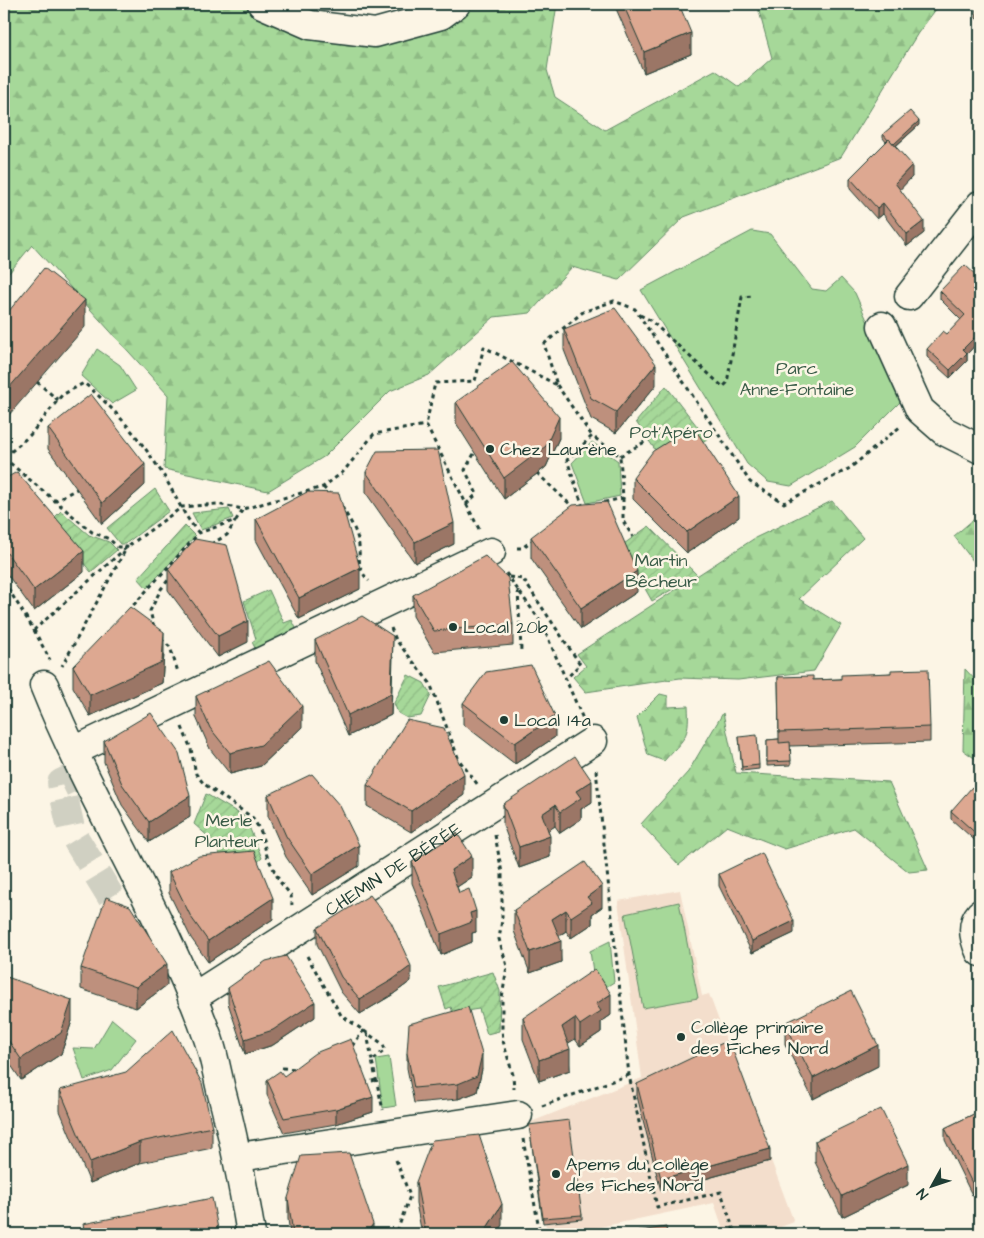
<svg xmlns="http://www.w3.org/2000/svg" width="984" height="1238" font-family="'Architects Daughter',sans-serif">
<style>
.built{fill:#f3decc}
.green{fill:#a6d899;stroke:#628a66}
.forest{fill:url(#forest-firs);stroke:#628a66}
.garden{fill:url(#garden-furrows);stroke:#628a66}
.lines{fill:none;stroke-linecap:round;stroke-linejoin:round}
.minor-tunnel{stroke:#d0d0c2;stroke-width:28;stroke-dasharray:28 14;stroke-linecap:butt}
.minor-casing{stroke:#1f3d34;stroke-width:31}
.path{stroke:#1f3d34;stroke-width:3;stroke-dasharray:4 4;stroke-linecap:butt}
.minor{stroke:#fcf5e5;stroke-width:28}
.wall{fill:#be907d;stroke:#1f3d34}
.shaded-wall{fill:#9b7666;stroke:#1f3d34}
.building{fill:#dda891;stroke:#1f3d34}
.poi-dot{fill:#1f3d34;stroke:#fcf5e5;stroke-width:2}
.labels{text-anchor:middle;stroke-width:5;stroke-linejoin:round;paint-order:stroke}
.park-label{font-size:18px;fill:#3a5c48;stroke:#fcf5e5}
.poi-label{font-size:18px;fill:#1f3d34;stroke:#fcf5e5;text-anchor:start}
.street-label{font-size:18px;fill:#1f3d34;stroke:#fcf5e5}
</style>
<defs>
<pattern id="forest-firs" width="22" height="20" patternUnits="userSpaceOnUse" patternTransform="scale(1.25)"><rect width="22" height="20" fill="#a6d899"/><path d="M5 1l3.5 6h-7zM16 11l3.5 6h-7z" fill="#8eba84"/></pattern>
<pattern id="garden-furrows" width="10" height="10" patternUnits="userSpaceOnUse" patternTransform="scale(1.25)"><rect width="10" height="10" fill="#a6d899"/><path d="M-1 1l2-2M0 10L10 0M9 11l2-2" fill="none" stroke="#8eba84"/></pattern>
</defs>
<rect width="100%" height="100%" fill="#fcf5e5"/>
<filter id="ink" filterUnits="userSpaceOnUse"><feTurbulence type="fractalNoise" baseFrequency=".02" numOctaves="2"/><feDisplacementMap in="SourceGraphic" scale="10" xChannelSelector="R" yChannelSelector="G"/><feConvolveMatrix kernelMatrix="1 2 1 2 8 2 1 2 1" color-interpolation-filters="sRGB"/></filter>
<g filter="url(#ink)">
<path class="built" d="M680 890 702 996 709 994 794 1222 762 1234H725L714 1203 567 1234H547L531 1122 642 1078 618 901Z"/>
<g class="green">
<path d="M752 231 770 234 812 289 826 291 841 278 855 293 902 400 855 447 791 486 768 482 747 464 641 290Z"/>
<path d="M97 349 120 365 136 390 112 404 81 376Z"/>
<path d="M592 442 618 461 620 496 587 503 572 463Z"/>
<path d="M679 902 698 998 643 1008 625 914Z"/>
<path d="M610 941 614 982 596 993 590 951Z"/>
<path d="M112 1019 136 1039 112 1070 84 1080 73 1048 94 1049Z"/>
<path d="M389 1057 396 1106 383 1108 376 1059Z"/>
</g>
<g class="forest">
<path d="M4 4H243L309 33 435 27 473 4H557L547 70 555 97 605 130 715 70 739 87 772 58 757 4H940L918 33 841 157 684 217 619 280 572 267 530 313 494 317 429 375 390 391 325 456 268 491 164 469 168 395 32 245 4 279Z"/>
<path d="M832 501 863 538 799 599 841 625 814 671 738 680 680 678 586 692 573 677 586 666 577 654 755 538Z"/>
<path d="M980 514V570L954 536Z"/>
<path d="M965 669 980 685V762L963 750Z"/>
<path d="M660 694 668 696V707L688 706C690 739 684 738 664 761L648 755 637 717Z"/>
<path d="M723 713 736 773 889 782 928 870 909 872 854 828 785 849 727 826 679 865 641 824 688 772Z"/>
</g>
<g class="garden">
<path d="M666 386 707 439 665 464 636 422Z"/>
<path d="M155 489 169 511 125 544H120L107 528Z"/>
<path d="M229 509 233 518 201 530 192 513Z"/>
<path d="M61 511 89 535 109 542 117 550 91 572 50 522Z"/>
<path d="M185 526 195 536 147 588 138 578Z"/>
<path d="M649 526 697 575 652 601 621 546Z"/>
<path d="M269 590 284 623 292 620 299 634 258 654 252 642 256 639 244 601Z"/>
<path d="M408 675 424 683 431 695 421 716 407 718 398 713 394 703Z"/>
<path d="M206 794 245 817 262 858 254 865 221 856 211 839 194 824Z"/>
<path d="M493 972 500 991 499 1031 487 1034 479 1009 453 1013 451 1007 446 1009 439 987Z"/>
</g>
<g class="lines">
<path class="minor-tunnel" d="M84 772 61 783 72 833 111 897"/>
<defs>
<g id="minor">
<path d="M262 4 310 25 375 33 441 15 456 4"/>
<path d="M909 296 980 205"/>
<path d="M882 326 920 410 944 431 980 449"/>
<path d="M44 685C92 805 165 916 208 1038 214 1055 217 1073 221 1090 234 1138 243 1185 251 1234"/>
<path d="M74 751 491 552"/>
<path d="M980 914C970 925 974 939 980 952"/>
<path id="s1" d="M192 998 593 741"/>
<path d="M239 1157 518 1115"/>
</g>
</defs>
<use href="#minor" class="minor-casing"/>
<g class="path">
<path d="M640 315 650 320 723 387 727 383 742 297 754 296"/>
<path d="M37 382 58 400"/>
<path d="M557 385 592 436"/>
<path d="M620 456 648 440"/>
<path d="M5 457 30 435 62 395 84 383C113 407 137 435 158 467 173 488 182 515 199 533"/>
<path d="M4 458 92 532 109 539 118 547H127L62 666"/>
<path d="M537 473 575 509"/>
<path d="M323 487 331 495"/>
<path d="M623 498V521L633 537"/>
<path d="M54 501 77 489"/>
<path d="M466 504 477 494 465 470 475 452"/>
<path d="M342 507C347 516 354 526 357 536 363 554 353 564 369 581"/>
<path d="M583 507 567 460 592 436 620 456 623 498 601 503"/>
<path d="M479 529 426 425 435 383 475 381 484 347 557 385 544 344 583 312 614 301 635 309 750 482 784 503 850 468 901 426"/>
<path d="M211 544 227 535 236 520"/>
<path d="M517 548H522L533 540"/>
<path d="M506 573 541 622 583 719"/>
<path d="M509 577 523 579 580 664 566 679"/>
<path d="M4 582 34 630 127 547 182 507 217 504 243 509 323 487 343 472 374 434 426 425"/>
<path d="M518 590 521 650"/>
<path d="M128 611 199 533 236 520 243 509"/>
<path d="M154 627 150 611 161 589 169 579"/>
<path d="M391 628 396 640 430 683 459 760 478 785"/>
<path d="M34 630 50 660"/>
<path d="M161 639 170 647 178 672"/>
<path d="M182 727 191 749 196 774 204 784 253 818 261 832 267 856 280 882 291 895 292 905"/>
<path d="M596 770 629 1075 657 1207 721 1192 735 1234"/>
<path d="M495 835 502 873V920L499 939 507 966 502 998V1028L503 1041 513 1075 514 1089"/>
<path d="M307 956 341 1015 383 1044 385 1050 372 1061 383 1110"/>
<path d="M367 1033 372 1061"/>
<path d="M352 1046 364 1030"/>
<path d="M282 1068 296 1069"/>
<path d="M364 1083 376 1080"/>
<path d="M542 1106 629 1075"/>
<path d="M523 1139 540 1234"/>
<path d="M396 1160 410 1196 396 1234"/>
</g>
<use href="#minor" class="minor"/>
</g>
<g class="wall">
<path d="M614 4H679L691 54 644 73Z"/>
<path d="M980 5V22L976 18V10Z"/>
<path d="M919 125 896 146 912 177 900 189 924 233 907 246 883 214 877 219 850 189V178L886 142 883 138V134Z"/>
<path d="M980 279V340L967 354V361L950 378 927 357V349L947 334 961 320 940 299V291Z"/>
<path d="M564 329 656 385 616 433 591 419 564 350Z"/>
<path d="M456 402 559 438 546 467 504 499 456 423Z"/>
<path d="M48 428 145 485 102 524 48 449Z"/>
<path d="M366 472 454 544 415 563 366 493Z"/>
<path d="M633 478 739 517 687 553 633 499Z"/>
<path d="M4 479 84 572 34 611 4 570Z"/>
<path d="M256 519 360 589 299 619 256 540Z"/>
<path d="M531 537 637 592 581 629 531 558Z"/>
<path d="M168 569 248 642 218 657 168 590Z"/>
<path d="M413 595 513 624V645L434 652 413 616Z"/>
<path d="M315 640 393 657 391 715 348 736 315 661Z"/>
<path d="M164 653 162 683 90 716 73 687V666Z"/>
<path d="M891 673 930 727V742L790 746 791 765 767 766V740L779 739 778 677 813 680 841 679Z"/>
<path d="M196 696 302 727 261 766 230 774 210 749 196 717Z"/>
<path d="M463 703 555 737 515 764 463 724Z"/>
<path d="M739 737 759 765V769L742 771Z"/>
<path d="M104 741 190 817 149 842 122 805 104 762Z"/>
<path d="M367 785 464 795 411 832 367 806Z"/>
<path d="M980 794V845L951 819V811Z"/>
<path d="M268 795 359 866 312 895 286 857 268 816Z"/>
<path d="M592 802 581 809V819L560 833 555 826 548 830 550 857 519 868 503 825V804Z"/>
<path d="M412 862 472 877 457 887 476 932 472 933V942L441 955 412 883Z"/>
<path d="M169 872 273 919 208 962 191 938 169 893Z"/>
<path d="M719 874 794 933 752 953 719 886Z"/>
<path d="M602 907 592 914V924L571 938 566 931 559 936 561 962 530 973 514 931V910Z"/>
<path d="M317 928 411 981 392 995 360 1014 341 992 317 944Z"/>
<path d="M81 968 167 985 136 1008 81 989Z"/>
<path d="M4 976 72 1021 61 1054 21 1080 4 1055Z"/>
<path d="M228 988 315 1017 273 1045 245 1054 228 1003Z"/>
<path d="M611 1015 601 1022V1032L580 1046 575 1039 568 1043 570 1070 539 1081 523 1039V1018Z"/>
<path d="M785 1023 878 1066 813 1099 785 1044Z"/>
<path d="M407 1053 482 1069 477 1092 458 1099 414 1103 407 1068Z"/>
<path d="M284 1076 373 1112 336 1124 284 1133 267 1095V1080Z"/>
<path d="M637 1084 770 1161 661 1191 637 1096Z"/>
<path d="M60 1090 212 1127V1148L140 1163 90 1183 60 1111Z"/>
<path d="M980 1111V1191L972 1195 945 1140V1128Z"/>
<path d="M529 1125 582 1215V1219L543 1223Z"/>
<path d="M815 1141 908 1185 842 1217 815 1162Z"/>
<path d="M416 1182 502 1225 496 1234H422L416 1203Z"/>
<path d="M288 1198 373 1234H290L288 1219Z"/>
</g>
<g class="shaded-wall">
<path d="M691 33V54L644 73V52Z"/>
<path d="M919 121V125L892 149V145Z"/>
<path d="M912 165V177L895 195V183Z"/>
<path d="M883 203V214L877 219V208Z"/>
<path d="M924 221V233L907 246V234Z"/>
<path d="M85 300V327L8 416 4 418V391Z"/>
<path d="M980 332V340L967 354V361L950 378V370L963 349Z"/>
<path d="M656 364V385L616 433V412Z"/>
<path d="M559 417V438L546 467 504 499V478Z"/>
<path d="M145 464V485L102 524V503Z"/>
<path d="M739 496V517L687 553V532Z"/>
<path d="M454 523V544L415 563V542Z"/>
<path d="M84 551V572L34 611V590Z"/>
<path d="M360 568V589L299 619V598Z"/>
<path d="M637 571V592L581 629V608Z"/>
<path d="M248 621V642L218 657V636Z"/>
<path d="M164 632V653L162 683 90 716V695Z"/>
<path d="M393 636 391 715 348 736V715Z"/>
<path d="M302 706V727L261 766 230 774V753Z"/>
<path d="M555 716V737L515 764V743Z"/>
<path d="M464 774V795L411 832V811Z"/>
<path d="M592 781V802L581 809V819L560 833V812L576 791Z"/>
<path d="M190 796V817L149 842V822Z"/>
<path d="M555 805V826L542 835V814Z"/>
<path d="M550 836V857L519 868V847Z"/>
<path d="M359 845V866L312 895V874Z"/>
<path d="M472 856V877L451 891V870Z"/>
<path d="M602 886V907L592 914V924L571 938V917L587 897Z"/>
<path d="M273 898V919L208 962V941Z"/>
<path d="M566 910V931L552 940V919Z"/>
<path d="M476 911V932L472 933V942L441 955V934L470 913Z"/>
<path d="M794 921V933L752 953V941Z"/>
<path d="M561 941V962L530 973V952Z"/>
<path d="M167 964V985L136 1008V987Z"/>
<path d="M411 966V981L392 995 360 1014V999Z"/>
<path d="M611 994V1015L601 1022V1032L580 1046V1025L596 1004Z"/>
<path d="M72 1000V1021L61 1054 21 1080V1059Z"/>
<path d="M315 1002V1017L273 1045 245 1054V1039Z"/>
<path d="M575 1018V1039L562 1047V1027Z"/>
<path d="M878 1045V1066L813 1099V1078Z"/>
<path d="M570 1049V1070L539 1081V1060Z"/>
<path d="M482 1054V1069L477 1092 458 1099V1084Z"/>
<path d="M373 1097V1112L336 1124V1109Z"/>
<path d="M140 1142V1163L90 1183V1162Z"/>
<path d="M770 1149V1161L661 1191V1179Z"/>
<path d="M908 1164V1185L842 1217V1196Z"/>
<path d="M980 1179V1191L972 1195V1183Z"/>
<path d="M502 1204V1225L496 1234H483Z"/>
<path d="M373 1224V1234H366Z"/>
</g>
<g class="building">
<path d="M623 4H679L691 33 644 52Z"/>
<path d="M980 5V14L976 10Z"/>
<path d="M910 111 919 121 894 144 889 139 888 140 883 134Z"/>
<path d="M889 139 912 165 895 183 924 221 907 234 883 203 877 208 850 178Z"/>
<path d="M965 265 980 279V332L963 349 967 353 950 370 927 349 943 331 947 334 965 315 940 291Z"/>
<path d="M44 268 85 300 8 389 4 391V317Z"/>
<path d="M615 308 656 364 616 412 591 398 564 329Z"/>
<path d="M512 362 559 417 546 446 504 478 456 402Z"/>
<path d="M91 394 145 464 102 503 48 428Z"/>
<path d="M693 426 739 496 687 532 633 478 653 451Z"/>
<path d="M438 450 454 523 415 542 366 472 377 451Z"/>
<path d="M17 472 84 551 34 590 4 549V479Z"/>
<path d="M307 492 339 493 360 568 299 598 256 519Z"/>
<path d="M607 502 637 571 581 608 531 537 573 505Z"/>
<path d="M195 539 227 545 248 621 218 636 168 569Z"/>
<path d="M485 556 508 578 513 624 434 631 413 595Z"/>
<path d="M130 607 164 632 162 662 90 695 73 666Z"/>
<path d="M362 616 393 636 391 694 348 715 315 640Z"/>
<path d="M269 661 302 706 261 745 230 753 210 728 196 696Z"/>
<path d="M531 665 555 716 515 743 463 703 486 672Z"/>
<path d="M928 669 930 727 779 732 778 677 813 676V680L841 679V675L891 673V670Z"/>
<path d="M151 713 179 753 190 796 149 822 122 784 104 741Z"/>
<path d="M407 720 444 728 464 774 411 811 367 785Z"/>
<path d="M757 735 759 765 742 767 739 737Z"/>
<path d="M779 739V743L790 742 791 761 767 762V740Z"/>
<path d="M575 756 592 781 576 791 581 798 560 812 555 805 542 814 550 836 519 847 503 804Z"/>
<path d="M312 774 340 806 359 845 312 874 286 836 268 795Z"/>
<path d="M972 787 980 794V837L951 811Z"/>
<path d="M457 833 472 856 451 870 459 893 469 889 476 911 470 913 472 922 441 934 412 862Z"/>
<path d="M254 851 273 898 208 941 191 917 169 872 199 856Z"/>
<path d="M762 853 794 921 752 941 719 874Z"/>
<path d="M585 862 602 886 587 897 592 903 571 917 566 910 552 919 561 941 530 952 514 910Z"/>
<path d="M370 895 391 922 411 966 392 980 360 999 341 977 317 928Z"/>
<path d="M106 897 130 906 167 964 136 987 81 968Z"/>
<path d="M286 956 315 1002 273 1030 245 1039 228 988 266 961Z"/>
<path d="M595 969 611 994 596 1004 601 1011 580 1025 575 1018 562 1027 570 1049 539 1060 523 1018Z"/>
<path d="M4 976 72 1000 61 1033 21 1059 4 1034Z"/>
<path d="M851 991 878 1045 813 1078 785 1023Z"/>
<path d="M468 1007 482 1054 477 1076 458 1084 414 1088 407 1053 409 1024Z"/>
<path d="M173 1030 202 1083 212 1127 140 1142 90 1162 60 1090 126 1072Z"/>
<path d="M351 1039 373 1097 336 1109 284 1118 267 1080 280 1071 284 1076 315 1053Z"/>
<path d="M729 1040 770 1149 661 1179 637 1084Z"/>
<path d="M881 1109 908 1164 842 1196 815 1141Z"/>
<path d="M980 1111V1179L972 1183 945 1128Z"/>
<path d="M569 1120 582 1215 543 1218 529 1125Z"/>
<path d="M479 1135 502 1204 483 1234H426L416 1182 432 1140Z"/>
<path d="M349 1153 373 1224 366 1234H293L288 1198 301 1156Z"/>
<path d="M212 1198 219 1234H85L83 1224Z"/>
<path d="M666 1227 667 1234H621Z"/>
</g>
</g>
<g class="poi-dot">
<circle cx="490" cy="449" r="5"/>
<circle cx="453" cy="627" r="5"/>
<circle cx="504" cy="720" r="5"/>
<circle cx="681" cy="1037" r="5"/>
<circle cx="556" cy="1174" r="5"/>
</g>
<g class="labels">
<g class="park-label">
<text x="797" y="374">Parc<tspan x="797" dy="21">Anne-Fontaine</tspan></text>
<text x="671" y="438">Pot'Apéro</text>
<text x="661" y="566">Martin<tspan x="661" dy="21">Bêcheur</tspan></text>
<text x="229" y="826">Merle<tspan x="229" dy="21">Planteur</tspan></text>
</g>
<g class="poi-label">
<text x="500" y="455">Chez Laurène</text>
<text x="463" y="633">Local 20b</text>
<text x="514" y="726">Local 14a</text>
<text x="691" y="1033">Collège primaire<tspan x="691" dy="21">des Fiches Nord</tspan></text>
<text x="566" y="1170">Apems du collège<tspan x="566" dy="21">des Fiches Nord</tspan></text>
</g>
<g class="street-label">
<text dy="6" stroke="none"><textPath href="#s1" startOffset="239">CHEMIN DE BÉRÉE</textPath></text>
</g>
</g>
<rect width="984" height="1238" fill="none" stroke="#fcf5e5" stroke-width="20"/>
<rect x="10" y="10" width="964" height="1218" fill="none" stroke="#1f3d34" stroke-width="2" filter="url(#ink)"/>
<g transform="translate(932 1186) rotate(230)" stroke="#fcf5e5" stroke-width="4" paint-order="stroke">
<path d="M0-4L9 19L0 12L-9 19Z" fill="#1f3d34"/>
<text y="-8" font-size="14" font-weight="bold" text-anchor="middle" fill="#1f3d34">N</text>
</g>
</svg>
